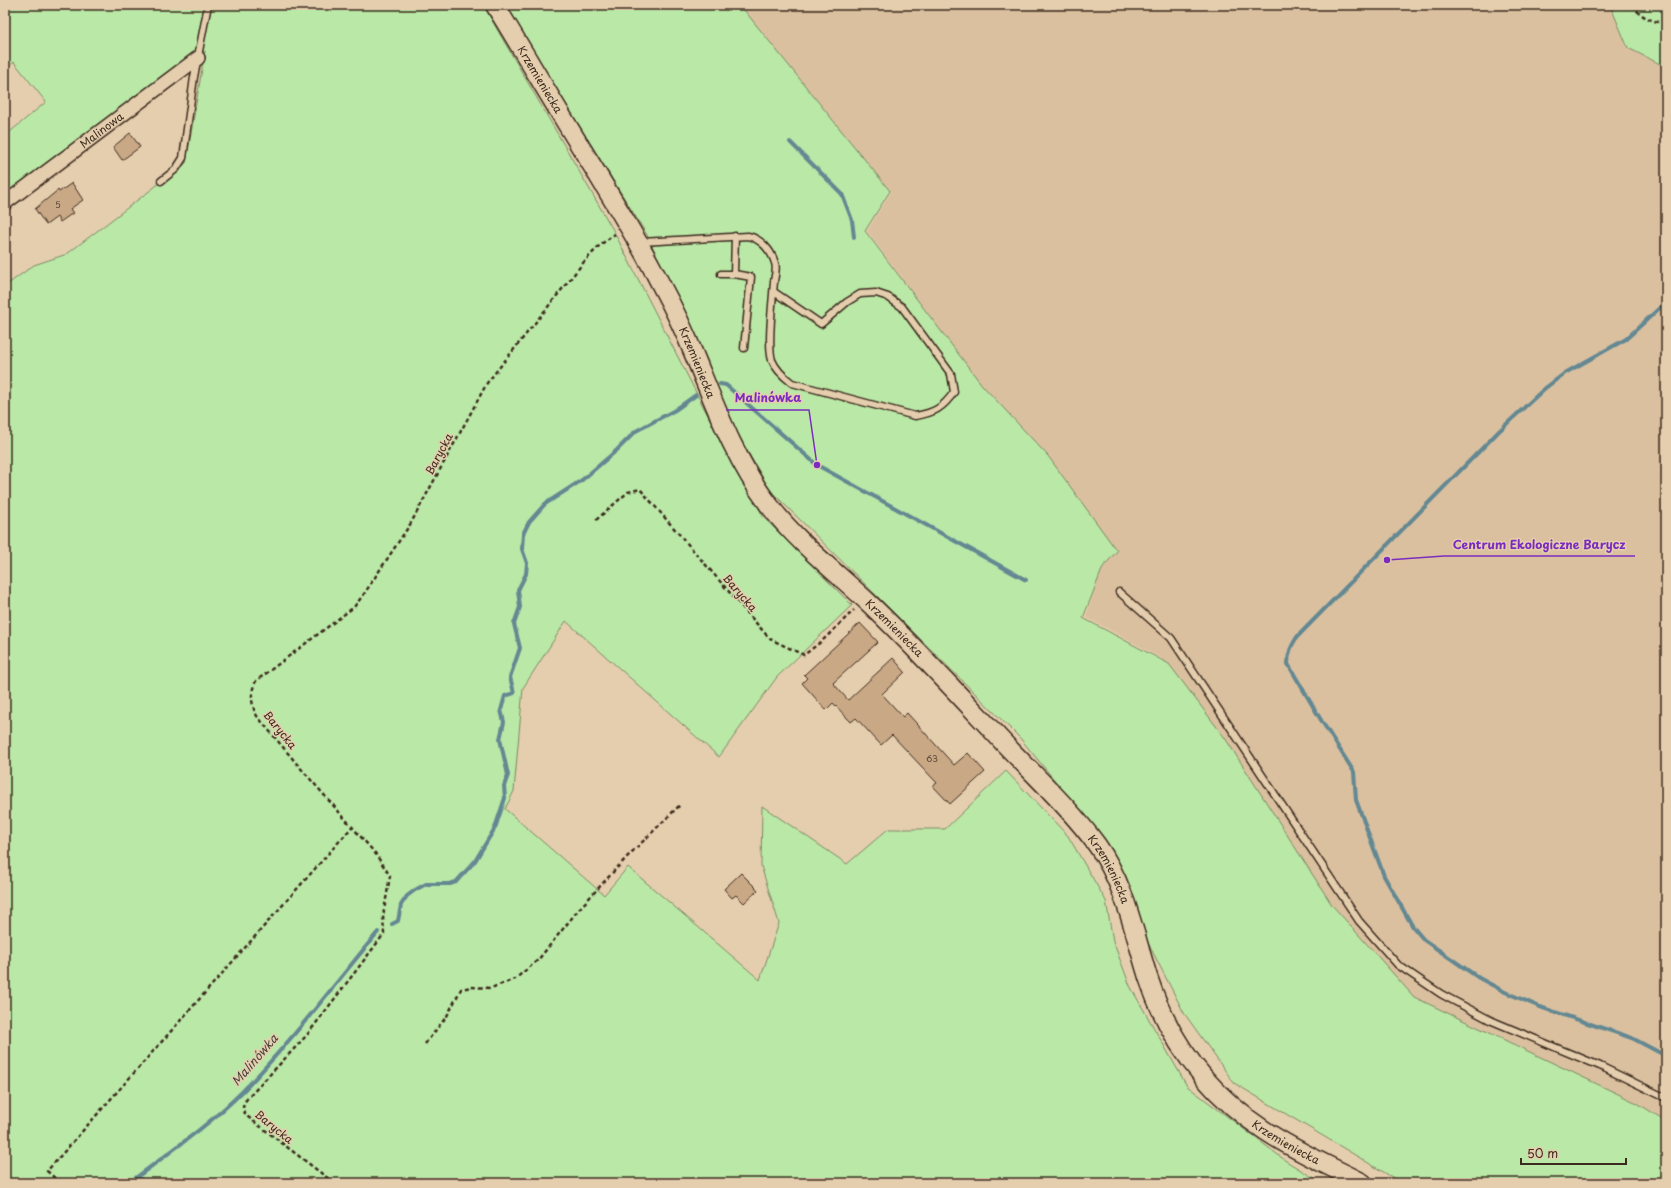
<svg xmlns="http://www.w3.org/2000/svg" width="1671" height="1188" font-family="'Playpen Sans',sans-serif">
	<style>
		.built { fill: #dac09f }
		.green { fill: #bae8a7; stroke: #7a8962 }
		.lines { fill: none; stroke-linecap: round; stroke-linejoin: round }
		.stream { stroke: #648892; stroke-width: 4 }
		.building { fill: #c9a885; stroke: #3b2a1e }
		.lane-casing { stroke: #3b2a1e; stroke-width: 9 }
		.street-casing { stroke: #3b2a1e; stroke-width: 16 }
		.secondary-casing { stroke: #3b2a1e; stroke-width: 21 }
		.path { stroke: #3b2a1e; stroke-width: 2.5; stroke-dasharray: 4 3; stroke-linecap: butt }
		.lane { stroke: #e5ceae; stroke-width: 6 }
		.street { stroke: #e5ceae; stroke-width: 13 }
		.secondary { stroke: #e5ceae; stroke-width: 18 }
		.labels { text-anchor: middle; stroke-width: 3; stroke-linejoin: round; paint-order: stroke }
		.number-label { font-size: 9px; fill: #5e4a38 }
		.street-label { font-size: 11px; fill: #3b2a1e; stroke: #e5ceae }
		.water-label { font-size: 12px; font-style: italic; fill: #45423b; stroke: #e5ceae }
		.leader { fill: none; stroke: #7b2cbf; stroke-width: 1.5 }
		.callout-dot { fill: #7b2cbf; stroke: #e5ceae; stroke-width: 1.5 }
		.callout-label { font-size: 12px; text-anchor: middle; font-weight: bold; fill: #7b2cbf; stroke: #e5ceae; stroke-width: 3; stroke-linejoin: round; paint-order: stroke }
	</style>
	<rect width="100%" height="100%" fill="#e5ceae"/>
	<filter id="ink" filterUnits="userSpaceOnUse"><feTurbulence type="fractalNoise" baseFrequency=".025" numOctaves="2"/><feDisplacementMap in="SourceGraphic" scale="8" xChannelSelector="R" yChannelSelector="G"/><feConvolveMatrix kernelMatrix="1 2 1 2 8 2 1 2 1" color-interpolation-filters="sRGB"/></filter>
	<g filter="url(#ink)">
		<polygon class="built" points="738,5 1610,5 1666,67 1666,1122 1415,999 1331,904 1225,739 1161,658 1086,617 1101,568 981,386 867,231 891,192"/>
		<g class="green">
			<polygon points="5,5 483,5 612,228 704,408 764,518 852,605 777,677 719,757 566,621 523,688 514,791 505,809 604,895 628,867 760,980 779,923 761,866 762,806 847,864 888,829 945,829 1006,771 1068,836 1106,901 1113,941 1130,986 1187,1086 1286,1161 1322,1183 5,1183 5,286 34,265 67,254 186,163 205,51 5,199 5,136 46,102 14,62 5,69"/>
			<polygon points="505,5 740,5 890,191 865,231 982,385 1048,456 1117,551 1103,567 1083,618 1169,664 1225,738 1332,905 1414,997 1637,1103 1666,1121 1666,1183 1402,1183 1234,1083 1184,1013 1146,939 1112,850 1020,738 770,490 721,406 707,360 647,235"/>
			<polygon points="1610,5 1666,5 1666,67 1628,48"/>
		</g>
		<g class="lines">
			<g class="stream">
				<polyline points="790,142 842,194 852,220 854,237"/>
				<path d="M1666,302l-40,37 -61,34 -21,16 -45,42 -202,206c-6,9 -9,16 -9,27l33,56 33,52 2,28 28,76 29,51 11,13 55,38 26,14 35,15 92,31 34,18"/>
				<polyline points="720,384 726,385 817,465 1026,580"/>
				<polyline points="392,924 398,921 401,905 407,896 415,890 426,884 450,884 456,882 475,861 495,828 505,798 504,786 508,775 500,739 504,722 501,710 505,696 514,693 510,677 520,648 514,624 520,607 518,590 526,574 527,563 522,549 523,534 529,522 545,504 582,480 617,450 636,431 675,410 696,395"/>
				<polyline points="137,1177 147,1183"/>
				<path d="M129,1183c38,-29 79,-57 113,-91 49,-50 91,-106 136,-160"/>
			</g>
		</g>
		<g class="building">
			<polygon points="130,133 140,147 122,160 113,147"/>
			<polygon points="72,183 83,200 70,209 73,213 60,222 57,217 46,225 35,209 58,190 59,192"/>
			<polygon points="860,623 878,642 833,683 848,700 893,658 905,672 882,694 903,717 907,713 954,765 968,753 985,772 950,804 933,786 937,783 892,735 881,745 856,718 851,722 833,703 826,710 802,683 807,678 804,675"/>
			<polygon points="741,873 758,890 744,903 736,895 732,898 724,889"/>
		</g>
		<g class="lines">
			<defs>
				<g id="lane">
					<polyline points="161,181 176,169 183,158 194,77 208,5"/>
					<polyline points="735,236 734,274 751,277 744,348"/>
					<path d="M641,242l107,-6c13,3 23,14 27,27 2,5 0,13 -1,18 -1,17 -7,65 -2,79 4,10 12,17 20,23l123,33c19,-3 28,-8 39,-24l-3,-18 -49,-67 -14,-10 -12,-4 -16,1 -13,8 -26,22 -47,-32"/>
					<polyline points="721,274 734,274"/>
					<polyline points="1119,592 1171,638 1359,921 1398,965 1441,994 1490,1020 1600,1066 1666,1098"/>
				</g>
				<g id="street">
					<path id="s1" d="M5,203l193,-145"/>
				</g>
				<g id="secondary">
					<path id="s2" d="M495,5c34,56 67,112 101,167 22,37 45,73 64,111 13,24 25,49 35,74 21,51 40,103 74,148 29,38 67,67 102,100 45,43 87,89 130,135 32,34 68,67 96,105 28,39 37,88 51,132 21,64 60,116 116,153 31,21 66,36 99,53"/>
				</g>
			</defs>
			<use href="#lane" class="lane-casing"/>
			<use href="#street" class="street-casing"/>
			<use href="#secondary" class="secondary-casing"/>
			<g class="path">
				<path d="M1632,5c9,12 20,17 34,18"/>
				<polyline points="596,520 628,492 640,489 770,639 804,655 822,641 854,610"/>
				<polyline points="425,1044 447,1016 461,989 471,987 491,988 515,979 538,960 579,909 628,856 681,804"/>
				<polyline points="60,1183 47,1171 352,827"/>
				<path d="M334,1183l-86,-66c-5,-6 -7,-9 -2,-17l61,-65 77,-101 -1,-18 7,-40 -15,-23 -78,-89 -40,-48c-6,-11 -7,-24 -1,-35l98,-74 10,-13 47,-71 76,-140 96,-120 17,-18 15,-11"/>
			</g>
			<use href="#lane" class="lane"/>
			<use href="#street" class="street"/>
			<use href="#secondary" class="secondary"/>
		</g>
	</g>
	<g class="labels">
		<g class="number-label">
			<text x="58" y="208">5</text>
			<text x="932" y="762">63</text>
		</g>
		<g class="street-label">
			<text dy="4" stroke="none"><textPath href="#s2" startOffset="87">Krzemieniecka</textPath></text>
			<text dy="4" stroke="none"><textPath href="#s1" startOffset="121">Malinowa</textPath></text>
			<text dy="4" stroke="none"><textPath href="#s2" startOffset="411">Krzemieniecka</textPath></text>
			<text transform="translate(439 454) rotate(-62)" y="4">Barycka</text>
			<text transform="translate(740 593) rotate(49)" y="4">Barycka</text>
			<text dy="4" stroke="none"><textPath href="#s2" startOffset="747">Krzemieniecka</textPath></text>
			<text transform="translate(280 730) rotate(51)" y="4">Barycka</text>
			<text dy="4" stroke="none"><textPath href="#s2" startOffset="1071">Krzemieniecka</textPath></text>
			<text transform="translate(274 1127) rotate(39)" y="4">Barycka</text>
			<text dy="4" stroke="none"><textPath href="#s2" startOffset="1407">Krzemieniecka</textPath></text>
		</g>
		<g class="water-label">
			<text transform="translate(255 1060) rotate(-49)" y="4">Malinówka</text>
		</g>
	</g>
	<path class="leader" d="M817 465L809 410H726M1387 560L1444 556H1635"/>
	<g class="callout-dot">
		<circle cx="817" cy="465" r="4"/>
		<circle cx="1387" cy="560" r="4"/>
	</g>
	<g class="callout-label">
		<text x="768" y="402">Malinówka</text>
		<text x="1539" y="549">Centrum Ekologiczne Barycz</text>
	</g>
	<rect width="1671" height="1188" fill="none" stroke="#e5ceae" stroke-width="20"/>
	<rect x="10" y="10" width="1651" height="1168" fill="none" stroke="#3b2a1e" stroke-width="1.5" filter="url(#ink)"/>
	<path d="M1521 1158v6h105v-6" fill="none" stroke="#3b2a1e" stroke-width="2"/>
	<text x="1527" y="1158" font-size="12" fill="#3b2a1e" stroke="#e5ceae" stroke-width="3" paint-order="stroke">50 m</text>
</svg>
